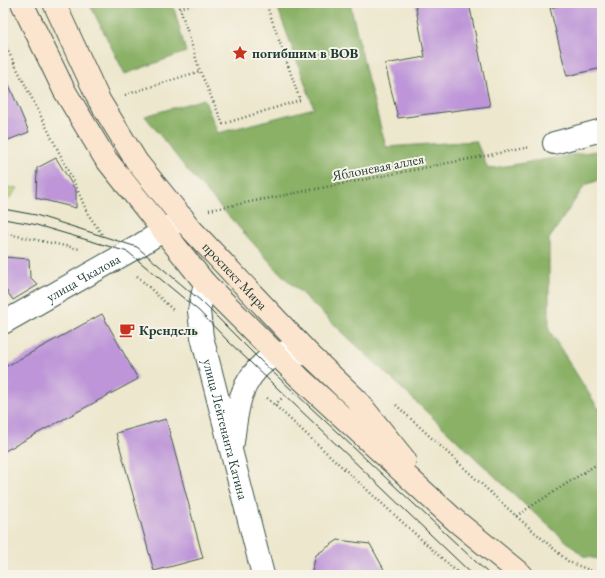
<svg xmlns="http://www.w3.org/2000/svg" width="605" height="578" font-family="'EB Garamond',serif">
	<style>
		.green { fill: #aece75; stroke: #668654 }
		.forest { fill: #8ab166; stroke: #54774d }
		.building { fill: #bd95d8 }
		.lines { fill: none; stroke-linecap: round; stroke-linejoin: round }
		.minor-casing { stroke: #3e564b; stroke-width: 24 }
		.tertiary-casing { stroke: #3e564b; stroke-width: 24 }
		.secondary-casing { stroke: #3e564b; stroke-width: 24 }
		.path { stroke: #3e564b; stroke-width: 2.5; stroke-dasharray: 1 3; stroke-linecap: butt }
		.minor { stroke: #fff; stroke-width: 22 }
		.tertiary { stroke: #fff; stroke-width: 22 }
		.secondary { stroke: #fbe5cf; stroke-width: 22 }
		.tram { stroke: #1f3d34; stroke-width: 1 }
		.labels { text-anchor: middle; stroke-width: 4; stroke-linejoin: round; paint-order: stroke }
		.poi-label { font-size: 14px; font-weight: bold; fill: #1f3d34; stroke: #f7f3e8; text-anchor: start }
		.street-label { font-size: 14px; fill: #1f3d34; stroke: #f7f3e8 }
	</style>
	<rect width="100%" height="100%" fill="#f7f3e8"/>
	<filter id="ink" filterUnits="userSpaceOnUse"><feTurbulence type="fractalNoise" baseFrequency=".025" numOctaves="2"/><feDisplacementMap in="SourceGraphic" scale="8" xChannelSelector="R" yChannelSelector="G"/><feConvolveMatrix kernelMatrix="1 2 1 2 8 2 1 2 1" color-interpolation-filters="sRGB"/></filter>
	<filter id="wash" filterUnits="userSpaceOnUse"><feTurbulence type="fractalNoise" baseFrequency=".012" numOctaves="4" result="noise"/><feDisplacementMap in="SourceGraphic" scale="16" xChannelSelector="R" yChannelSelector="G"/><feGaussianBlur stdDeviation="0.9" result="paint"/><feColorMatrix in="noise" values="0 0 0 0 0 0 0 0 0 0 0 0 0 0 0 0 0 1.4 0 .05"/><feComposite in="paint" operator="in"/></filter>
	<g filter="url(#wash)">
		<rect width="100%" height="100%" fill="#ede7cd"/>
		<polygon class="green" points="3,187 18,188 3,206"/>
		<g class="forest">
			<polygon points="89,3 179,3 173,5 186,52 125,74"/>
			<polygon points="276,3 350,3 368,80 386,147 476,141 488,169 602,150 602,179 585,185 549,239 549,330 598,408 602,409 602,560 583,556 524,504 281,274 188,171 145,116 204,99 218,133 314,108"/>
		</g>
		<g id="blocks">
			<g class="building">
				<polygon points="415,3 469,3 490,106 398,118 385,64 425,57"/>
				<polygon points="569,3 602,3 602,68 567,76 550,8"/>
				<polygon points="3,71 29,132 3,142"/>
				<polygon points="56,158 76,191 76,208 36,198 37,168"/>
				<polygon points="3,257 29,259 30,277 38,285 13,300 3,286"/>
				<polygon points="102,314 138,379 3,452 3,368"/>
				<polygon points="166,419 203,558 154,571 116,433"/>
				<polygon points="338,540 370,544 387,575 311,575 316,555"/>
			</g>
		</g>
	</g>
	<g filter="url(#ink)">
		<use href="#blocks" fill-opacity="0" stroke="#3e564b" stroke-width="1"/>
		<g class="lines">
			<defs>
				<polyline id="minor" points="554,143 602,130"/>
				<g id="tertiary">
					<path id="s1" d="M205,283l-6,28 3,26 61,238"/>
					<path id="s2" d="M3,323l134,-76 46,-29"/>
					<path d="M233,442c4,-32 6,-60 33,-81 3,-2 6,-6 10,-7 10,-4 23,-1 34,1"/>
				</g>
				<g id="secondary">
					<polyline points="22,3 64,90 105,158 205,283 300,378 456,521 522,575"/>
					<path id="s3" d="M54,3l45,97 38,62 54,67 119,126 46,44 49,61"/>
				</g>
			</defs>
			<use href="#minor" class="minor-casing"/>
			<use href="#tertiary" class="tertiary-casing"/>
			<use href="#secondary" class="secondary-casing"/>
			<g class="path">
				<polyline points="196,3 180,8 200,71"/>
				<polyline points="3,41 74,182 88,214 103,236"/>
				<polyline points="125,95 200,71 223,124 300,100 266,3"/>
				<polyline points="209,210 530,147"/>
				<polyline points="3,233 80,249"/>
				<polyline points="137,276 173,310"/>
				<polyline points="267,398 460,575"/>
				<polyline points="275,405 283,397"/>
				<polyline points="396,405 516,516 569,562 602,575"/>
				<polyline points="516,516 602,461"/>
			</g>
			<use href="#minor" class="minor"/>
			<use href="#tertiary" class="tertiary"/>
			<use href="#secondary" class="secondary"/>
			<g class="tram">
				<polyline points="3,209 36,215 137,247 201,301 263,363 490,575"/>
				<polyline points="3,219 33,224 128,252 199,311 228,341 473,575"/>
			</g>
		</g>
	</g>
	<defs>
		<symbol id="sight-bare" viewBox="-9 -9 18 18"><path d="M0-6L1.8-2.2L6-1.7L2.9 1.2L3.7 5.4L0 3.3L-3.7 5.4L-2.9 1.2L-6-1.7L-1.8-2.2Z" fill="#c8321e" stroke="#f7f3e8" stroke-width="2.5" paint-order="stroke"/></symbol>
		<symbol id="cafe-bare" viewBox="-9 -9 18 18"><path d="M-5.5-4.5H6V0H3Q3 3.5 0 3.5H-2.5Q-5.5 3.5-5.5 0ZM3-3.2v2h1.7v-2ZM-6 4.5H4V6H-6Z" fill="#c8321e" stroke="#f7f3e8" stroke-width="2.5" paint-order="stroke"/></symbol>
	</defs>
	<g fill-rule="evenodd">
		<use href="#sight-bare" x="229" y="42" width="22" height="22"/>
		<use href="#cafe-bare" x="116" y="319" width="22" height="22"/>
	</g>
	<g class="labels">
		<g class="poi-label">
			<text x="252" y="58">погибшим в ВОВ</text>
			<text x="139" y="335">Крендель</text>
		</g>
		<g class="street-label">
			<text transform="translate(378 167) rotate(-11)" y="5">Яблоневая аллея</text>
			<text dy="5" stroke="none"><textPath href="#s3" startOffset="330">проспект Мира</textPath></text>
			<text dy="5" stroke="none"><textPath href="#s2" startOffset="92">улица Чкалова</textPath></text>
			<text dy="5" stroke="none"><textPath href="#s1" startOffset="150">улица Лейтенанта Катина</textPath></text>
		</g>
	</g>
	<rect width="605" height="578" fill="none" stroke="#f7f3e8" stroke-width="16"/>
</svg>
